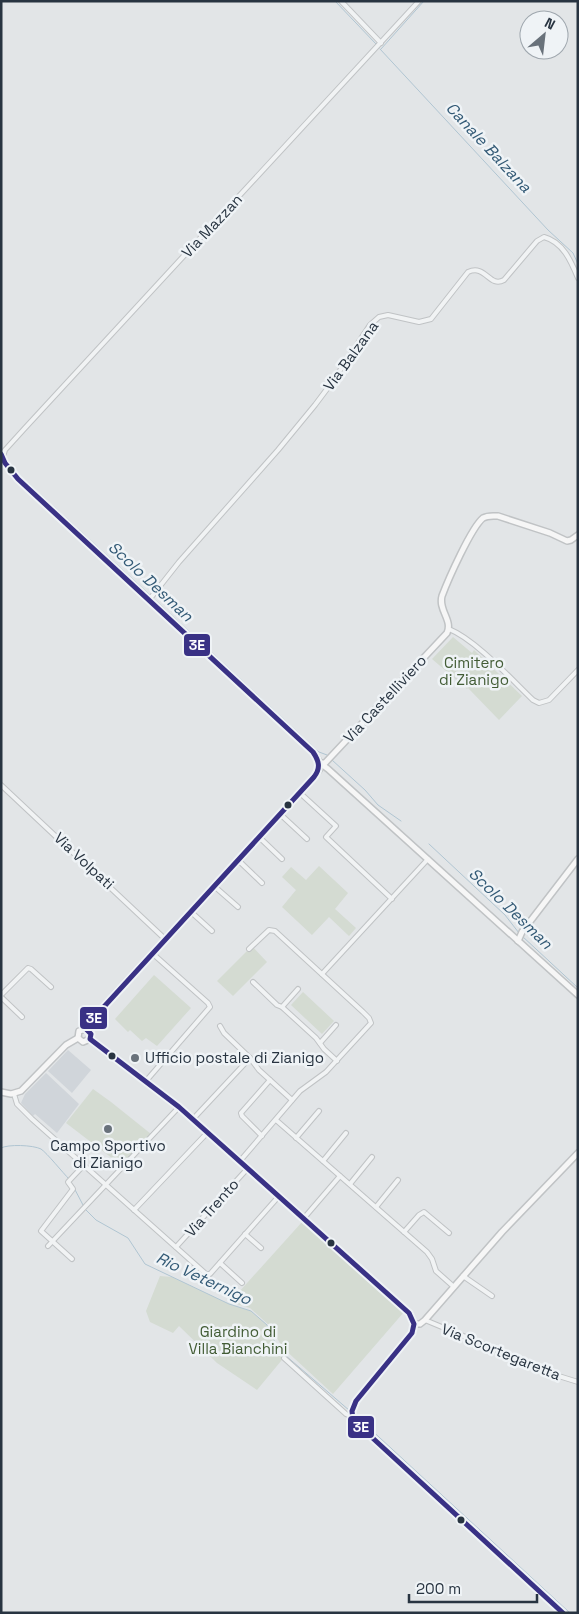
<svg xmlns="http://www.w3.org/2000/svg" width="579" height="1614" font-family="'Space Grotesk',sans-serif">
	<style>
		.built { fill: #d0d5da }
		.green { fill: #d4dbd2 }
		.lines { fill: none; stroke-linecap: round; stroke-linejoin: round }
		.stream { stroke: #b0c5d2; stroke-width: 1 }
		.street-casing { stroke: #c0c3c5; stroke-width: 6 }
		.secondary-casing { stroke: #c0c3c5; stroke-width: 8 }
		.street { stroke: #f1f3f4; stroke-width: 4 }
		.secondary { stroke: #f6f6f6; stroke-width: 5 }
		.bus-1-casing { stroke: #eff3f6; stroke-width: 9 }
		.bus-1 { stroke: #393185; stroke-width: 5 }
		.bus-dot { fill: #283441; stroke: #eff3f6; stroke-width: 2 }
		.poi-dot { fill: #69727b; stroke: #eff3f6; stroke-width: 2 }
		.labels { text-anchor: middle; stroke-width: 5; stroke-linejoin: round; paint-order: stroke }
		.street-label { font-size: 15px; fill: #283441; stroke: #eff3f6 }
		.park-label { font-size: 15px; fill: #425c35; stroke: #eff3f6 }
		.poi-label { font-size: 15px; fill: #283441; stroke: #eff3f6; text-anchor: start }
		.water-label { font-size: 16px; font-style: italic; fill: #325975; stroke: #eff3f6 }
		.line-badge { stroke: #eff3f6; stroke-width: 2 }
		.badge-label { font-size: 14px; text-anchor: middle; font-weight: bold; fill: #fff }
	</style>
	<rect width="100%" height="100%" fill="#e2e5e7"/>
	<g class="built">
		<polygon points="68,1050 91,1070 72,1093 48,1071"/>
		<polygon points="46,1073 79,1104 57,1133 35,1114 33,1116 21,1103 25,1094"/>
	</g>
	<g class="green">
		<polygon points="453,637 472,653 474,650 522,696 499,720 468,688 467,689 432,659"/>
		<polygon points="319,866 348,893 335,909 356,928 349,936 329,917 312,935 282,907 296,890 282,877 291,867 306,880"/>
		<polygon points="252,946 267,962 233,996 217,981"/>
		<polygon points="154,975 191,1008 157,1046 146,1038 142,1041 130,1030 128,1032 115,1019"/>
		<polygon points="303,992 334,1021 322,1034 291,1005"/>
		<polygon points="93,1089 111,1102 151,1134 121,1165 66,1123"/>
		<polygon points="302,1222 404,1312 333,1394 282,1347 271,1327 250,1308 230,1302"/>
		<polygon points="160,1276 172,1277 229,1304 251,1311 267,1325 278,1349 286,1355 257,1390 217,1363 179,1326 173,1333 150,1322 146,1311"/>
	</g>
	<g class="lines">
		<g class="stream">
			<polyline points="335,1 376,44"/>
			<polyline points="380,49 548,230 573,253 578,264"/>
			<polyline points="381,49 424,1"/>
			<polyline points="27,482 150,595"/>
			<polyline points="153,598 319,752 327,755"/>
			<polyline points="332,760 365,790 378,805 401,821"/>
			<polyline points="429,844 505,915 519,933"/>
			<polyline points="522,936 578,988"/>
			<path d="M1,1148c7,-4 32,-3 40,1 6,4 22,24 28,30"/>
			<polyline points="71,1182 83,1205"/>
			<polyline points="85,1209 96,1220 128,1238 145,1264 229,1304 251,1311 267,1325 278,1349 350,1411"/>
			<polyline points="355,1415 570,1613"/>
		</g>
		<defs>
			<g id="street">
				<polyline points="341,1 381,43"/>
				<polyline points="3,457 5,450 25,428 419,1"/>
				<path d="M149,600l30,-38 99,-112 37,-45 18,-24 37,-56 9,-8 9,-2 31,7 12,-3 37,-47c18,-8 21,16 36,8l33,-39 7,-4c19,5 27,24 34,41"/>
				<path d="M449,629c27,11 62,50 84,71l6,3 10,-3 29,-30"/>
				<polyline points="1,785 165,939"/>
				<polyline points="300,793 336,826 326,837 392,899"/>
				<polyline points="280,814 307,839"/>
				<polyline points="259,837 282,859"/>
				<polyline points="238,860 262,883"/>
				<polyline points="214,886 238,907"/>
				<polyline points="190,911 212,931"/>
				<polyline points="322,974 428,859"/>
				<polyline points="253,982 277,1005 282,1007 316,1038 324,1049 337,1061"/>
				<polyline points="1,995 28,968 31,969 51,987"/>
				<polyline points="1,997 22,1017"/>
				<polyline points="282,1007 298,989"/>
				<polyline points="220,1026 224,1033 250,1058 259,1070 292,1100"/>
				<polyline points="320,1043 336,1025"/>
				<polyline points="146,1081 210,1007 208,1003 152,953"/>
				<polyline points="14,1094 17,1104 32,1119 206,1274 210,1274 279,1196"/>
				<polyline points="193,1119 250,1058"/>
				<polyline points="276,1120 427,1252 432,1259 436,1271 454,1287"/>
				<polyline points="262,1136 242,1116 241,1113 270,1080"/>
				<polyline points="296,1138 319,1111"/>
				<polyline points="240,1161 300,1091 326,1072 371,1023 369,1018 363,1012 275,931 269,930 249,949"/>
				<polyline points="323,1161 346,1133"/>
				<polyline points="350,1184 372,1157"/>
				<polyline points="376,1207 398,1180"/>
				<polyline points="134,1210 208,1132"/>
				<polyline points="304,1218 340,1176"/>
				<polyline points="404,1232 419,1215 424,1212 449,1233"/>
				<polyline points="245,1234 261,1248"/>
				<polyline points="48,1246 179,1107"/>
				<polyline points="176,1247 248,1168"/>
				<polyline points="72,1259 41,1231 73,1189 68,1182 84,1165"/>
				<polyline points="220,1263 242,1283"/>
				<polyline points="463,1276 492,1296"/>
				<polyline points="425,1320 502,1352 549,1373 578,1382"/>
				<polyline points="284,1358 346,1414 352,1417"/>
			</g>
			<g id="secondary">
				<polyline points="1,453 5,463 18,479 313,752 320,763"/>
				<path d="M320,763h5l122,-130c6,-13 -9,-23 -5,-37 6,-16 29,-68 41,-78 5,-3 10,-2 15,-2l52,17 17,8 4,-1 7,-5"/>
				<polyline points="320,763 328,769 578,995"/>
				<polyline points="518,941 522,932 578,859"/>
				<polyline points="86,1029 90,1022 116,993 314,777 319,770 320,763"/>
				<polyline points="86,1029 79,1031 78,1038 83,1042 90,1039"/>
				<polyline points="90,1039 179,1107 409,1313 414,1324 412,1333 356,1401 352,1411 353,1420 563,1613"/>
				<polyline points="1,1092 11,1094 21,1091 66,1045 78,1038"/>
				<polyline points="414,1324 420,1324 425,1320 502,1232 578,1153"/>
			</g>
		</defs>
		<use href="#street" class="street-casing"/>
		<use href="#secondary" class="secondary-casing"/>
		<use href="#street" class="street"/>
		<use href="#secondary" class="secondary"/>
		<defs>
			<path id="bus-1" d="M1,454l4,9 13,16 295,273c6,9 8,16 1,25l-224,245 -4,7 5,5 -1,5 89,68 230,206 5,11 -2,9 -56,68 -4,10 1,9 210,193"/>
		</defs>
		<use href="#bus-1" class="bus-1-casing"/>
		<use href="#bus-1" class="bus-1"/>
	</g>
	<g class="bus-dot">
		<circle cx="11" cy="470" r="4.5"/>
		<circle cx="288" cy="805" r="4.5"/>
		<circle cx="112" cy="1056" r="4.5"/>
		<circle cx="331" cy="1243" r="4.5"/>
		<circle cx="461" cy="1520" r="4.5"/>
	</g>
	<g class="poi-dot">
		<circle cx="135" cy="1058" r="5"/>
		<circle cx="108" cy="1129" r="5"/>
	</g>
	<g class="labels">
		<g class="street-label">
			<text transform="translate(212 226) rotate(-47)" y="5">Via Mazzan</text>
			<text transform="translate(351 356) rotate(-54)" y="5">Via Balzana</text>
			<text transform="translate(385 699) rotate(-47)" y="5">Via Castelliviero</text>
			<text transform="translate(84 861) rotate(43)" y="5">Via Volpati</text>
			<text transform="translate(212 1208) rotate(-48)" y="5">Via Trento</text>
			<text transform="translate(501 1352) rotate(22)" y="5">Via Scortegaretta</text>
		</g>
		<g class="park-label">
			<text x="474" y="668">Cimitero<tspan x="474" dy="17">di Zianigo</tspan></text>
			<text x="238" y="1337">Giardino di<tspan x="238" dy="17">Villa Bianchini</tspan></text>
		</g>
		<g class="poi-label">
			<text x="145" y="1063">Ufficio postale di Zianigo</text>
			<text x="108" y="1151" text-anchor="middle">Campo Sportivo<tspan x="108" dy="17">di Zianigo</tspan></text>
		</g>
		<g class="water-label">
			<text transform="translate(489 147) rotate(47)" y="6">Canale Balzana</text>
			<text transform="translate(151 581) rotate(43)" y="6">Scolo Desman</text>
			<text transform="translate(511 908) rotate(44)" y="6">Scolo Desman</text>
			<text transform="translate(204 1278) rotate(25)" y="6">Rio Veternigo</text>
		</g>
	</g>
	<g class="line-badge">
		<rect x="183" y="633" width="28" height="24" rx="5" fill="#393185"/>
		<rect x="79" y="1006" width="29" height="24" rx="5" fill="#393185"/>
		<rect x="347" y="1415" width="28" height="24" rx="5" fill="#393185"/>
	</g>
	<g class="badge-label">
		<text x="197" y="650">3E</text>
		<text x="94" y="1023">3E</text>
		<text x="361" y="1432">3E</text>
	</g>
	<rect width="579" height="1614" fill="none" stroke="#283441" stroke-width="5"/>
	<g transform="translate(544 35) rotate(28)"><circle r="24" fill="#eff3f6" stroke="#9fa7ae"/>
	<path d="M0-4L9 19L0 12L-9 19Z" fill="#69727b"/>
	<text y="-8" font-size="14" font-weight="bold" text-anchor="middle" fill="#283441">N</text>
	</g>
	<path d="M409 1594v8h128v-8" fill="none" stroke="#283441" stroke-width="2.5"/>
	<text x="416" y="1594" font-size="15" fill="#283441" stroke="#eff3f6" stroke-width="4" paint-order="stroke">200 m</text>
</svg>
